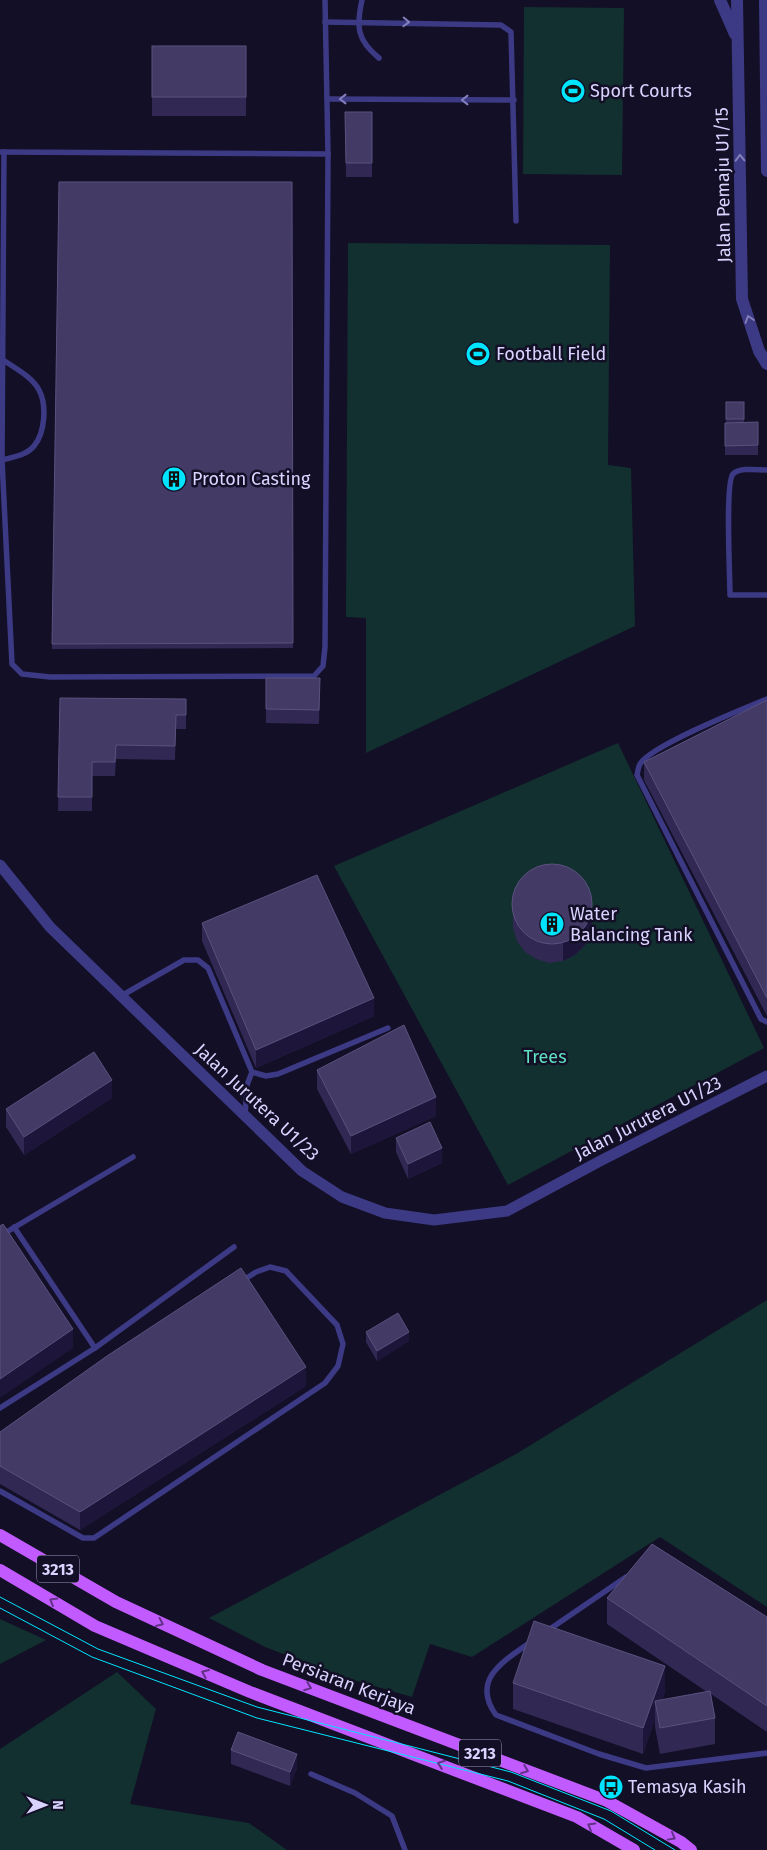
<svg xmlns="http://www.w3.org/2000/svg" width="767" height="1850" font-family="'Fira Sans',sans-serif">
	<style>
		.green { fill: #12302f; fill-rule: evenodd }
		.lines { fill: none; stroke-linecap: round; stroke-linejoin: round }
		.service { stroke: #3d3a85; stroke-width: 5.5 }
		.minor { stroke: #3d3a85; stroke-width: 11 }
		.tertiary { stroke: #3d3a85; stroke-width: 12 }
		.primary { stroke: #c25bff; stroke-width: 12 }
		.tram { stroke: #00e5ff; stroke-width: 1 }
		.wall { fill: #312854 }
		.shaded-wall { fill: #1d163a }
		.building { fill: #433a66; stroke: #5a527e }
		.oneway { stroke: #837fbc }
		.oneway2 { stroke: #623188 }
		.labels { text-anchor: middle; stroke-width: 5; stroke-linejoin: round; paint-order: stroke }
		.shield { fill: #130f26; stroke: #9e99be; stroke-width: 1 }
		.shield-label { font-size: 16px; font-weight: bold; fill: #d9d4ff }
		.poi-label { font-size: 18px; fill: #d9d4ff; stroke: #130f26; text-anchor: start }
		.street-label { font-size: 18px; fill: #d9d4ff; stroke: #130f26 }
		.park-label { font-size: 18px; fill: #5fe0c0; stroke: #130f26 }
	</style>
	<rect width="100%" height="100%" fill="#130f26"/>
	<g class="green">
		<polygon points="524,7 624,8 622,175 523,174"/>
		<polygon points="348,243 610,245 608,465 631,468 635,626 366,753 366,618 346,617"/>
		<path d="M618,743l146,305 -256,137 -174,-319zM585,945c-15,15 -28,19 -49,14z"/>
		<polygon points="767,1300 767,1607 660,1537 472,1657 430,1644 412,1697 343,1677 265,1647 209,1618 516,1454"/>
		<polygon points="0,1619 46,1640 0,1664"/>
		<polygon points="117,1672 156,1709 130,1804 249,1823 287,1850 0,1850 0,1749"/>
	</g>
	<g class="lines">
		<g class="service">
			<path d="M362,0c-6,27 -5,40 17,58"/>
			<polyline points="325,22 501,25 511,32 516,221"/>
			<polyline points="327,99 514,100"/>
			<polyline points="0,152 328,154"/>
			<polyline points="4,152 2,460 12,664 22,674 50,677 314,676 323,666 325,647 328,154 325,0"/>
			<path d="M2,460c11,-3 25,-5 32,-14 11,-13 13,-41 5,-56 -7,-13 -24,-22 -36,-30"/>
			<path d="M767,470c-10,0 -27,-3 -34,4 -8,8 -3,104 -3,121h37"/>
			<path d="M767,699c-24,10 -115,46 -127,65 -2,3 -2,8 -3,11l124,244 6,3"/>
			<polyline points="121,996 184,960 198,960 208,968 252,1072 266,1076 278,1074 388,1028"/>
			<polyline points="245,1116 247,1085 252,1072"/>
			<polyline points="14,1227 95,1348"/>
			<polyline points="0,1236 133,1157"/>
			<polyline points="0,1408 95,1348 234,1247"/>
			<polyline points="0,1491 83,1538 94,1538 325,1383 338,1366 343,1344 337,1325 286,1271 270,1267 256,1272 242,1281"/>
			<polyline points="547,1631 626,1577"/>
			<path d="M531,1642c-26,18 -61,37 -35,73l103,39 47,14 121,-15"/>
			<polyline points="311,1774 355,1793 392,1816 405,1850"/>
		</g>
		<polyline class="minor" points="0,865 50,927 302,1171 342,1197 385,1213 434,1220 507,1211 602,1160 767,1076"/>
		<g class="tertiary">
			<polyline points="720,0 735,34"/>
			<polyline points="737,0 742,299 759,351 767,364"/>
			<polyline points="765,0 767,171"/>
		</g>
		<g class="primary">
			<polyline points="0,1535 116,1602 262,1670 607,1801 681,1842 691,1850"/>
			<polyline points="0,1570 95,1626 250,1692 577,1817 634,1850"/>
		</g>
		<g class="tram">
			<polyline points="0,1597 98,1649 257,1707 511,1772 611,1811 675,1850"/>
			<polyline points="0,1608 92,1657 257,1718 508,1781 604,1819 655,1850"/>
		</g>
	</g>
	<g class="wall">
		<rect x="152" y="46" width="94" height="70"/>
		<polygon points="345,112 372,112 372,177 346,177"/>
		<polygon points="59,182 292,182 293,648 52,649"/>
		<polygon points="726,402 744,402 744,423 758,422 758,455 725,455 725,423 726,423"/>
		<polygon points="266,678 320,678 319,724 266,723"/>
		<polygon points="60,698 186,699 186,729 176,729 175,760 116,759 115,776 92,776 92,811 58,811"/>
		<polygon points="767,700 767,1016 644,780 644,762"/>
		<polygon points="513,897 592,919 591,933 585,945 575,955 563,961 549,963 536,959 525,952 517,941 513,928"/>
		<polygon points="202,923 374,1016 256,1068 202,941"/>
		<polygon points="317,1070 436,1116 351,1154 317,1089"/>
		<polygon points="112,1098 24,1155 6,1127 6,1109"/>
		<polygon points="396,1138 442,1163 408,1179 396,1152"/>
		<polygon points="366,1332 409,1341 377,1361 366,1342"/>
		<polygon points="306,1386 80,1530 0,1484 0,1432"/>
		<polygon points="607,1598 767,1617 767,1732 711,1694 715,1718 715,1744 660,1754 655,1727 655,1719 643,1754 513,1709 513,1683 665,1692 662,1700 707,1692 607,1624"/>
		<polygon points="231,1750 297,1768 290,1786 231,1764"/>
	</g>
	<g class="shaded-wall">
		<polygon points="592,901 592,919 591,933 585,945 575,955 563,961 563,943"/>
		<polygon points="374,998 374,1016 256,1068 256,1050"/>
		<polygon points="112,1080 112,1098 24,1155 24,1137"/>
		<polygon points="436,1097 436,1116 351,1154 351,1136"/>
		<polygon points="442,1148 442,1163 408,1179 408,1164"/>
		<polygon points="73,1329 73,1348 0,1398 0,1379"/>
		<polygon points="409,1332 409,1341 377,1361 377,1351"/>
		<polygon points="306,1367 306,1386 80,1530 80,1512"/>
		<polygon points="665,1666 665,1692 657,1713 655,1701 655,1719 643,1754 643,1728"/>
		<polygon points="297,1754 297,1768 290,1786 290,1772"/>
	</g>
	<g class="building">
		<rect x="152" y="46" width="94" height="51"/>
		<polygon points="345,112 372,112 372,163 346,163"/>
		<polygon points="59,182 292,182 293,643 52,644"/>
		<rect x="726" y="402" width="18" height="17"/>
		<polygon points="758,422 758,445 725,446 725,423"/>
		<polygon points="266,678 320,678 319,710 266,709"/>
		<polygon points="60,698 186,699 186,715 176,715 175,746 116,745 115,762 92,762 92,797 58,797"/>
		<polygon points="767,700 767,998 644,762"/>
		<circle cx="552" cy="904" r="40"/>
		<polygon points="317,875 374,998 256,1050 202,923"/>
		<polygon points="404,1025 436,1097 351,1136 317,1070"/>
		<polygon points="94,1052 112,1080 24,1137 6,1109"/>
		<polygon points="430,1122 442,1148 408,1164 396,1138"/>
		<polygon points="3,1224 73,1329 0,1379 0,1226"/>
		<polygon points="241,1268 306,1367 80,1512 0,1466 0,1432 107,1356"/>
		<polygon points="398,1313 409,1332 377,1351 366,1332"/>
		<polygon points="652,1544 767,1617 767,1706 607,1598"/>
		<polygon points="534,1621 665,1666 643,1728 513,1683"/>
		<polygon points="710,1691 715,1718 660,1728 655,1701"/>
		<polygon points="238,1732 297,1754 290,1772 231,1750"/>
	</g>
	<defs><path id="oneway-chevron" d="M-2-3.5L2.5 0L-2 3.5" fill="none" stroke-width="1.6" stroke-linecap="round" stroke-linejoin="round" transform="scale(1.25)"/></defs>
	<g class="oneway">
		<use href="#oneway-chevron" transform="translate(406 22) rotate(2)"/>
		<use href="#oneway-chevron" transform="translate(343 99) rotate(180)"/>
		<use href="#oneway-chevron" transform="translate(465 100) rotate(-180)"/>
		<use href="#oneway-chevron" transform="translate(740 158) rotate(-91)"/>
		<use href="#oneway-chevron" transform="translate(749 319) rotate(-108)"/>
	</g>
	<g class="oneway2">
		<use href="#oneway-chevron" transform="translate(53 1601) rotate(-149)"/>
		<use href="#oneway-chevron" transform="translate(160 1623) rotate(25)"/>
		<use href="#oneway-chevron" transform="translate(205 1673) rotate(-157)"/>
		<use href="#oneway-chevron" transform="translate(308 1687) rotate(21)"/>
		<use href="#oneway-chevron" transform="translate(441 1764) rotate(-159)"/>
		<use href="#oneway-chevron" transform="translate(525 1770) rotate(21)"/>
		<use href="#oneway-chevron" transform="translate(591 1826) rotate(-150)"/>
		<use href="#oneway-chevron" transform="translate(672 1837) rotate(29)"/>
	</g>
	<defs>
		<symbol id="stadium-disc" viewBox="-11 -11 22 22"><circle r="9.5" fill="#00e5ff" stroke="#130f26"/><path d="M0-5a6.5 5 0 1 0 0 10a6.5 5 0 1 0 0-10ZM-3.5-1.8h7v3.6h-7Z" fill="#111"/></symbol>
		<symbol id="building-disc" viewBox="-11 -11 22 22"><circle r="9.5" fill="#00e5ff" stroke="#130f26"/><path d="M-4-6H4V6H1V3H-1V6H-4ZM-2.5-4.3h1.7v1.8h-1.7ZM.8-4.3h1.7v1.8H.8ZM-2.5-1h1.7V.8h-1.7ZM.8-1h1.7V.8H.8Z" fill="#111"/></symbol>
		<symbol id="bus-disc" viewBox="-11 -11 22 22"><circle r="9.5" fill="#00e5ff" stroke="#130f26"/><path d="M-5-6H5V4H4V6H2V4H-2V6H-4V4H-5ZM-3.5-4V0h7V-4ZM-3.5 1.2v1.5H-2V1.2ZM2 1.2v1.5H3.5V1.2Z" fill="#111"/></symbol>
	</defs>
	<g fill-rule="evenodd">
		<use href="#stadium-disc" x="559" y="77" width="28" height="28"/>
		<use href="#stadium-disc" x="464" y="340" width="28" height="28"/>
		<use href="#building-disc" x="160" y="465" width="28" height="28"/>
		<use href="#building-disc" x="538" y="910" width="28" height="28"/>
		<use href="#bus-disc" x="597" y="1773" width="28" height="28"/>
	</g>
	<g class="labels">
		<g class="shield">
			<rect x="37" y="1555.5" width="42" height="27" rx="4"/>
			<rect x="459" y="1739.5" width="42" height="27" rx="4"/>
		</g>
		<g class="shield-label">
			<text x="58" y="1575">3213</text>
			<text x="480" y="1759">3213</text>
		</g>
		<g class="poi-label">
			<text x="590" y="97">Sport Courts</text>
			<text x="496" y="360">Football Field</text>
			<text x="192" y="485">Proton Casting</text>
			<text x="570" y="920">Water<tspan x="570" dy="21">Balancing Tank</tspan></text>
			<text x="628" y="1793">Temasya Kasih</text>
		</g>
		<g class="street-label">
			<text transform="translate(723 185) rotate(-91)" y="6">Jalan Pemaju U1/15</text>
			<text transform="translate(257 1102) rotate(43)" y="6">Jalan Jurutera U1/23</text>
			<text transform="translate(648 1118) rotate(-27)" y="6">Jalan Jurutera U1/23</text>
			<text transform="translate(349 1684) rotate(21)" y="6">Persiaran Kerjaya</text>
		</g>
		<g class="park-label">
			<text x="545" y="1063">Trees</text>
		</g>
	</g>
	<g transform="translate(45 1805) rotate(90)" stroke="#130f26" stroke-width="4" paint-order="stroke">
	<path d="M0-4L9 19L0 12L-9 19Z" fill="#d9d4ff"/>
	<text y="-8" font-size="14" font-weight="bold" text-anchor="middle" fill="#d9d4ff">N</text>
	</g>
</svg>
